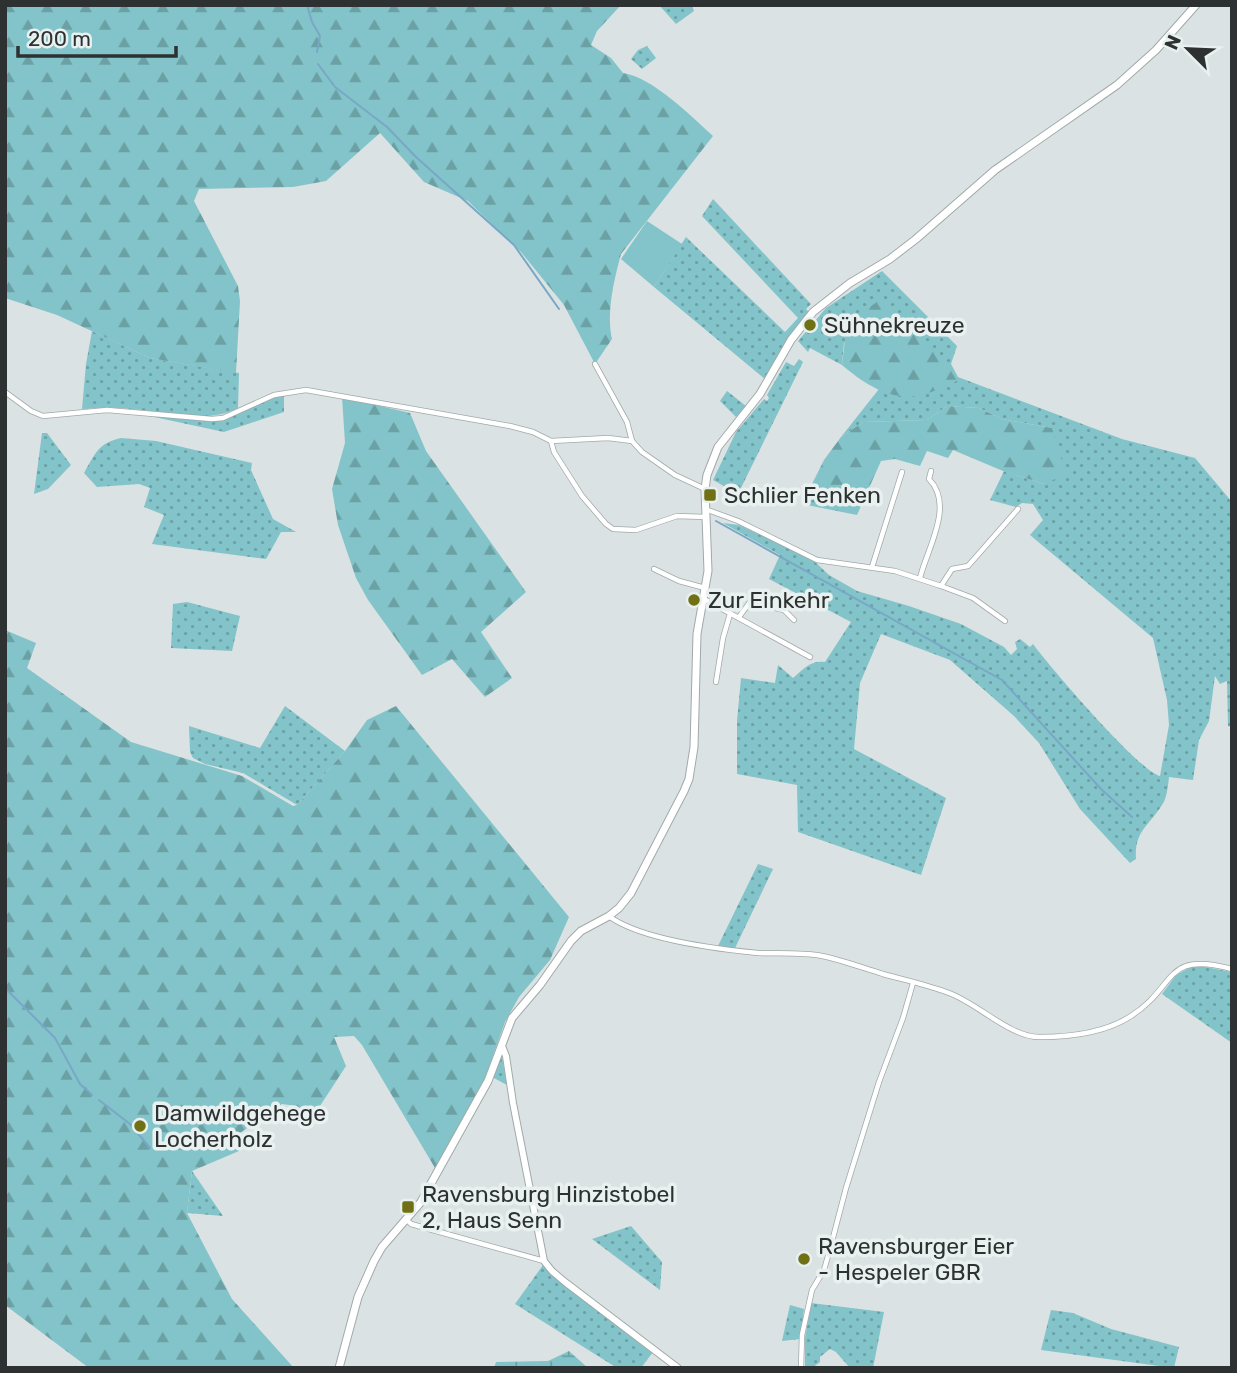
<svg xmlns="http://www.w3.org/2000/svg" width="1237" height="1373" font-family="Rubik,sans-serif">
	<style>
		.grass { fill: url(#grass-dots) }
		.forest { fill: url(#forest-firs) }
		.wetland { fill: url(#wetland-marsh) }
		.garden { fill: #82c4c9 }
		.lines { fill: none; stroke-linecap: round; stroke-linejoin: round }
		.stream { stroke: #78a7c7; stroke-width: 2 }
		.minor-casing { stroke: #a1a9a9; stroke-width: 6 }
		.tertiary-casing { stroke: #a1a9a9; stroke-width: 8 }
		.secondary-casing { stroke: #a1a9a9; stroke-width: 9 }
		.minor { stroke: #fff; stroke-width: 4.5 }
		.tertiary { stroke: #fff; stroke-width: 6 }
		.secondary { stroke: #fff; stroke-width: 7 }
		.poi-dot { fill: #707014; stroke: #e8f0f0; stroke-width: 2.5 }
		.labels { text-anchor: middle; stroke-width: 7; stroke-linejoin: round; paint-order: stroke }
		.poi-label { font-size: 23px; fill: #2e3131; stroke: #e8f0f0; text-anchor: start }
	</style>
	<defs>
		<pattern id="grass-dots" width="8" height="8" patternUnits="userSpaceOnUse" patternTransform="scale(1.75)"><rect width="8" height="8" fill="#82c4c9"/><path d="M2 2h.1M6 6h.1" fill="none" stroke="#6ba0a4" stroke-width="1.8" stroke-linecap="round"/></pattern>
		<pattern id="forest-firs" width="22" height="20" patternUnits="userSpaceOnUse" patternTransform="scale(1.75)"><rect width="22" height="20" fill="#82c4c9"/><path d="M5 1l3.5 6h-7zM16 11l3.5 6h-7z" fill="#6ba0a4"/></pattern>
		<pattern id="wetland-marsh" width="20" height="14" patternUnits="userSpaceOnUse" patternTransform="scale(1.75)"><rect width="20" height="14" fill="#82c4c9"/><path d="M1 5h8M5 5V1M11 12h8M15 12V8" fill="none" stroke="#6ba0a4"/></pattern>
	</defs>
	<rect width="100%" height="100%" fill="#dbe2e3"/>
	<g class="grass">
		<polygon points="659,5 692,5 694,11 676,24"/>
		<polygon points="647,46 656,58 642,69 631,59 638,50"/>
		<polygon points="713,199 811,304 806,309 809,312 795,330 766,380 654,287 686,237 785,332 798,318 702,216"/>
		<path d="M882,271l75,75 -6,18 7,13 164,62 73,19 37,44v225l-4,-1 -1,-45 -7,3 -5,-8 -6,45 -10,19 -6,40 -24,-3c-1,9 -2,21 -7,28 -13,21 -28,26 -26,54l-6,4 -50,-54 -41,-66 -25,-27 -64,-56 -69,-26 -21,49 -6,66 92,49 -25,77 -123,-43 -1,-47 -60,-11v-53l4,-43 34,5 3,-18 15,13c11,-9 17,-18 32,-16l26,-40 -82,-43 11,-24 -57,-32 16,2 73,34 17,16 28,16 52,15 52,18 43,23 7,8 6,-6 -2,-7 5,-3 10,8 3,-3c16,22 107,128 127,132l9,-51 -2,-25 -14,-62 -123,-103 13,-15 -10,-16 -11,-1 -6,4 -26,-7 14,-29 40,13 8,-56 -50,-9 -23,-11 -32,-2 -20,14 -64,2 -22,15 38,-48 21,7 -56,-54 -2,23 -32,-17 -2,4 -10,-11 28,-33z"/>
		<path d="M92,331l58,27 89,15 -1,35c-33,17 -72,3 -107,1 -16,-2 -32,-1 -49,0l4,-45z"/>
		<polygon points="799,359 803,362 738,494 713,480 736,432 764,399 767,401 769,398 767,395 786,362 794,366"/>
		<polygon points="727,391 746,406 736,417 720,401"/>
		<polygon points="284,394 284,412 224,432 131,412 203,421 219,420"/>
		<polygon points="42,433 47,433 71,465 48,489 34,494"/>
		<path d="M121,438l35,3 96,22 -1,7 22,49 23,13h-15l-15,27 -114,-15 12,-29 -20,-8 6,-19 -11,-4 -42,3 -13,-14c11,-19 14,-30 37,-35z"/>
		<polygon points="187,602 240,616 232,651 171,648 173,604"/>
		<polygon points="285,706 345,751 297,805 243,773 205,764 193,758 190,752 189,726 260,748"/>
		<polygon points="758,864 773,869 735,948 718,946"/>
		<polygon points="1195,965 1232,972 1232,1043 1162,994 1176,975"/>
		<polygon points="502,1057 507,1085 492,1077 499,1058"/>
		<polygon points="192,1171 223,1216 187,1213"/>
		<polygon points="631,1226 662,1262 660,1290 592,1239"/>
		<polygon points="543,1265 653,1352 641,1368 617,1368 515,1304"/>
		<polygon points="811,1303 884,1312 873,1368 850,1368 836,1352 830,1349 820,1357 820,1362 812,1368 805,1368 805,1338"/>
		<polygon points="790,1305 804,1309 800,1339 782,1341"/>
		<polygon points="1051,1310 1073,1313 1111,1329 1179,1347 1174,1368 1041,1350"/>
	</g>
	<g class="forest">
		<path d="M5,5h616l-24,26 -6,14 20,13 12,15c29,4 68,43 90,63l-92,118c-7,26 -15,59 -9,85l-17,25 -31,-59 -43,-53 -53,-51 -44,-19 -44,-49 -54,48 -33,6 -94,2 -5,12 44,85 2,15 -4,72 -86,-15 -93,-43 -52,-17z"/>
		<path d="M880,300l66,63 11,18c-12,5 -27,13 -41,15 -28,4 -54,-14 -74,-31l5,-43z"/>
		<polygon points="342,397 410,413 426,451 526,592 481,632 512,678 485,697 452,659 422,675 368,600 356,578 338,525 332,489 345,443"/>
		<polygon points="947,406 979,408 1002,419 1052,428 1066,474 1044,484 1003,471 953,450 948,458 927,451 920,466 895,459 881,461 857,515 802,504 824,460 841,437 863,422 927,420"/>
		<polygon points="5,630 36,643 27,668 131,742 242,776 293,806 297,805 345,751 367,720 396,706 569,917 550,960 519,997 505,1022 483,1084 435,1168 362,1045 354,1036 334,1037 346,1066 318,1109 303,1116 297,1106 282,1104 240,1133 239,1151 192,1171 187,1213 232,1299 294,1368 89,1368 5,1305"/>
	</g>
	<polygon class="wetland" points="569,1351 588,1368 494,1368 496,1362 548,1361"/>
	<polygon class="garden" points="647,221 682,244 654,287 621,259"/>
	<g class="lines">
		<g class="stream">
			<polyline points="307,5 312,22 320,36 317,52"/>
			<polyline points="318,64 335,87 387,127 416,157 514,245 559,309"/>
			<polyline points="716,521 1002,680 1101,789 1132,817"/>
			<polyline points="5,988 55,1038 80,1084 92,1095"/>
			<polyline points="99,1100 130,1124 150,1148"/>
		</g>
		<defs>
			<g id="minor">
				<polyline points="595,364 627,422 632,441"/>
				<polyline points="5,392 31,411 43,416 107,410 212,419 223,418 274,395 306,390 510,426 533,432 551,441 608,438 632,441 642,452 675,475 705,489"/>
				<polyline points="551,441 554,452 582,496 606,524 613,529 636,530 677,516 706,517"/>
				<polyline points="705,509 738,521 817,560 895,571 941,586 952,569 968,566 1018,509"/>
				<polyline points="872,567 902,472"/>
				<polyline points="654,569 679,581 705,588"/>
				<path d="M920,578c7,-29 35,-73 9,-99l2,-8"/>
				<polyline points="941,586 973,598 1005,621"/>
				<polyline points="704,599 810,657"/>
				<polyline points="739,617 750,602 784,610 794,620"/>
				<polyline points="716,682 723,638 730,614"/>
				<path d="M610,917c33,23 107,32 148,36 21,1 43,-1 64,3 20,4 41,12 61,18 22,6 45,11 66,19 28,10 61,44 90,44 31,0 66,-4 92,-21 46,-29 32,-66 101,-47"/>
				<polyline points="407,1220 411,1224 544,1261"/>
				<polyline points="801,1368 802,1335 812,1290 824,1270 830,1249 846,1188 879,1082 903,1018 913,983"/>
			</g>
			<polyline id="tertiary" points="502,1046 506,1056 513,1103 544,1261 552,1271 565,1282 678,1368"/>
			<polyline id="secondary" points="339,1368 358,1297 374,1261 382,1247 421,1202 434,1178 488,1081 512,1018 540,985 571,941 581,931 609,916 619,908 631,893 684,791 689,779 694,747 697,634 708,571 705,489 707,475 718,447 760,394 791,340 813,312 850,283 890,259 916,239 995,170 1117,85 1156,50 1196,5"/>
		</defs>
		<use href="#minor" class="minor-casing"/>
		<use href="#tertiary" class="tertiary-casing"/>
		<use href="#secondary" class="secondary-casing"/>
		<use href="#minor" class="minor"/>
		<use href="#tertiary" class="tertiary"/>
		<use href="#secondary" class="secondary"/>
	</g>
	<g class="poi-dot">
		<circle cx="810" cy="325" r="7"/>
		<rect x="703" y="488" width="14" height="14" rx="3.5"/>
		<circle cx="694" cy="600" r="7"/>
		<circle cx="140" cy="1126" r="7"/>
		<rect x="401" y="1200" width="14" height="14" rx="3.5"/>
		<circle cx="804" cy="1259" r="7"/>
	</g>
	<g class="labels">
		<g class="poi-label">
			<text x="824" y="333">Sühnekreuze</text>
			<text x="724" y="503">Schlier Fenken</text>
			<text x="708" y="608">Zur Einkehr</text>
			<text x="154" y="1121">Damwildgehege<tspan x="154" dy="26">Locherholz</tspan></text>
			<text x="422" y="1202">Ravensburg Hinzistobel<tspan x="422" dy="26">2, Haus Senn</tspan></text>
			<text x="818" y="1254">Ravensburger Eier<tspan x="818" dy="26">- Hespeler GBR</tspan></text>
		</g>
	</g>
	<rect width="1237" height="1373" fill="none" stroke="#2e3131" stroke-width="14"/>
	<g transform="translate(1188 49) rotate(294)" stroke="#e8f0f0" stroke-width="5" paint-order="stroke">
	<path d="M0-5L12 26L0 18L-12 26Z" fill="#2e3131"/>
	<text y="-10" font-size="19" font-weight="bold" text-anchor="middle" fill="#2e3131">N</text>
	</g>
	<path d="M18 46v10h158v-10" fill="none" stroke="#2e3131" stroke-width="3.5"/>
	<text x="28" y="46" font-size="21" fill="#2e3131" stroke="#e8f0f0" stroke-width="5" paint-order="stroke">200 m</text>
</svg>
